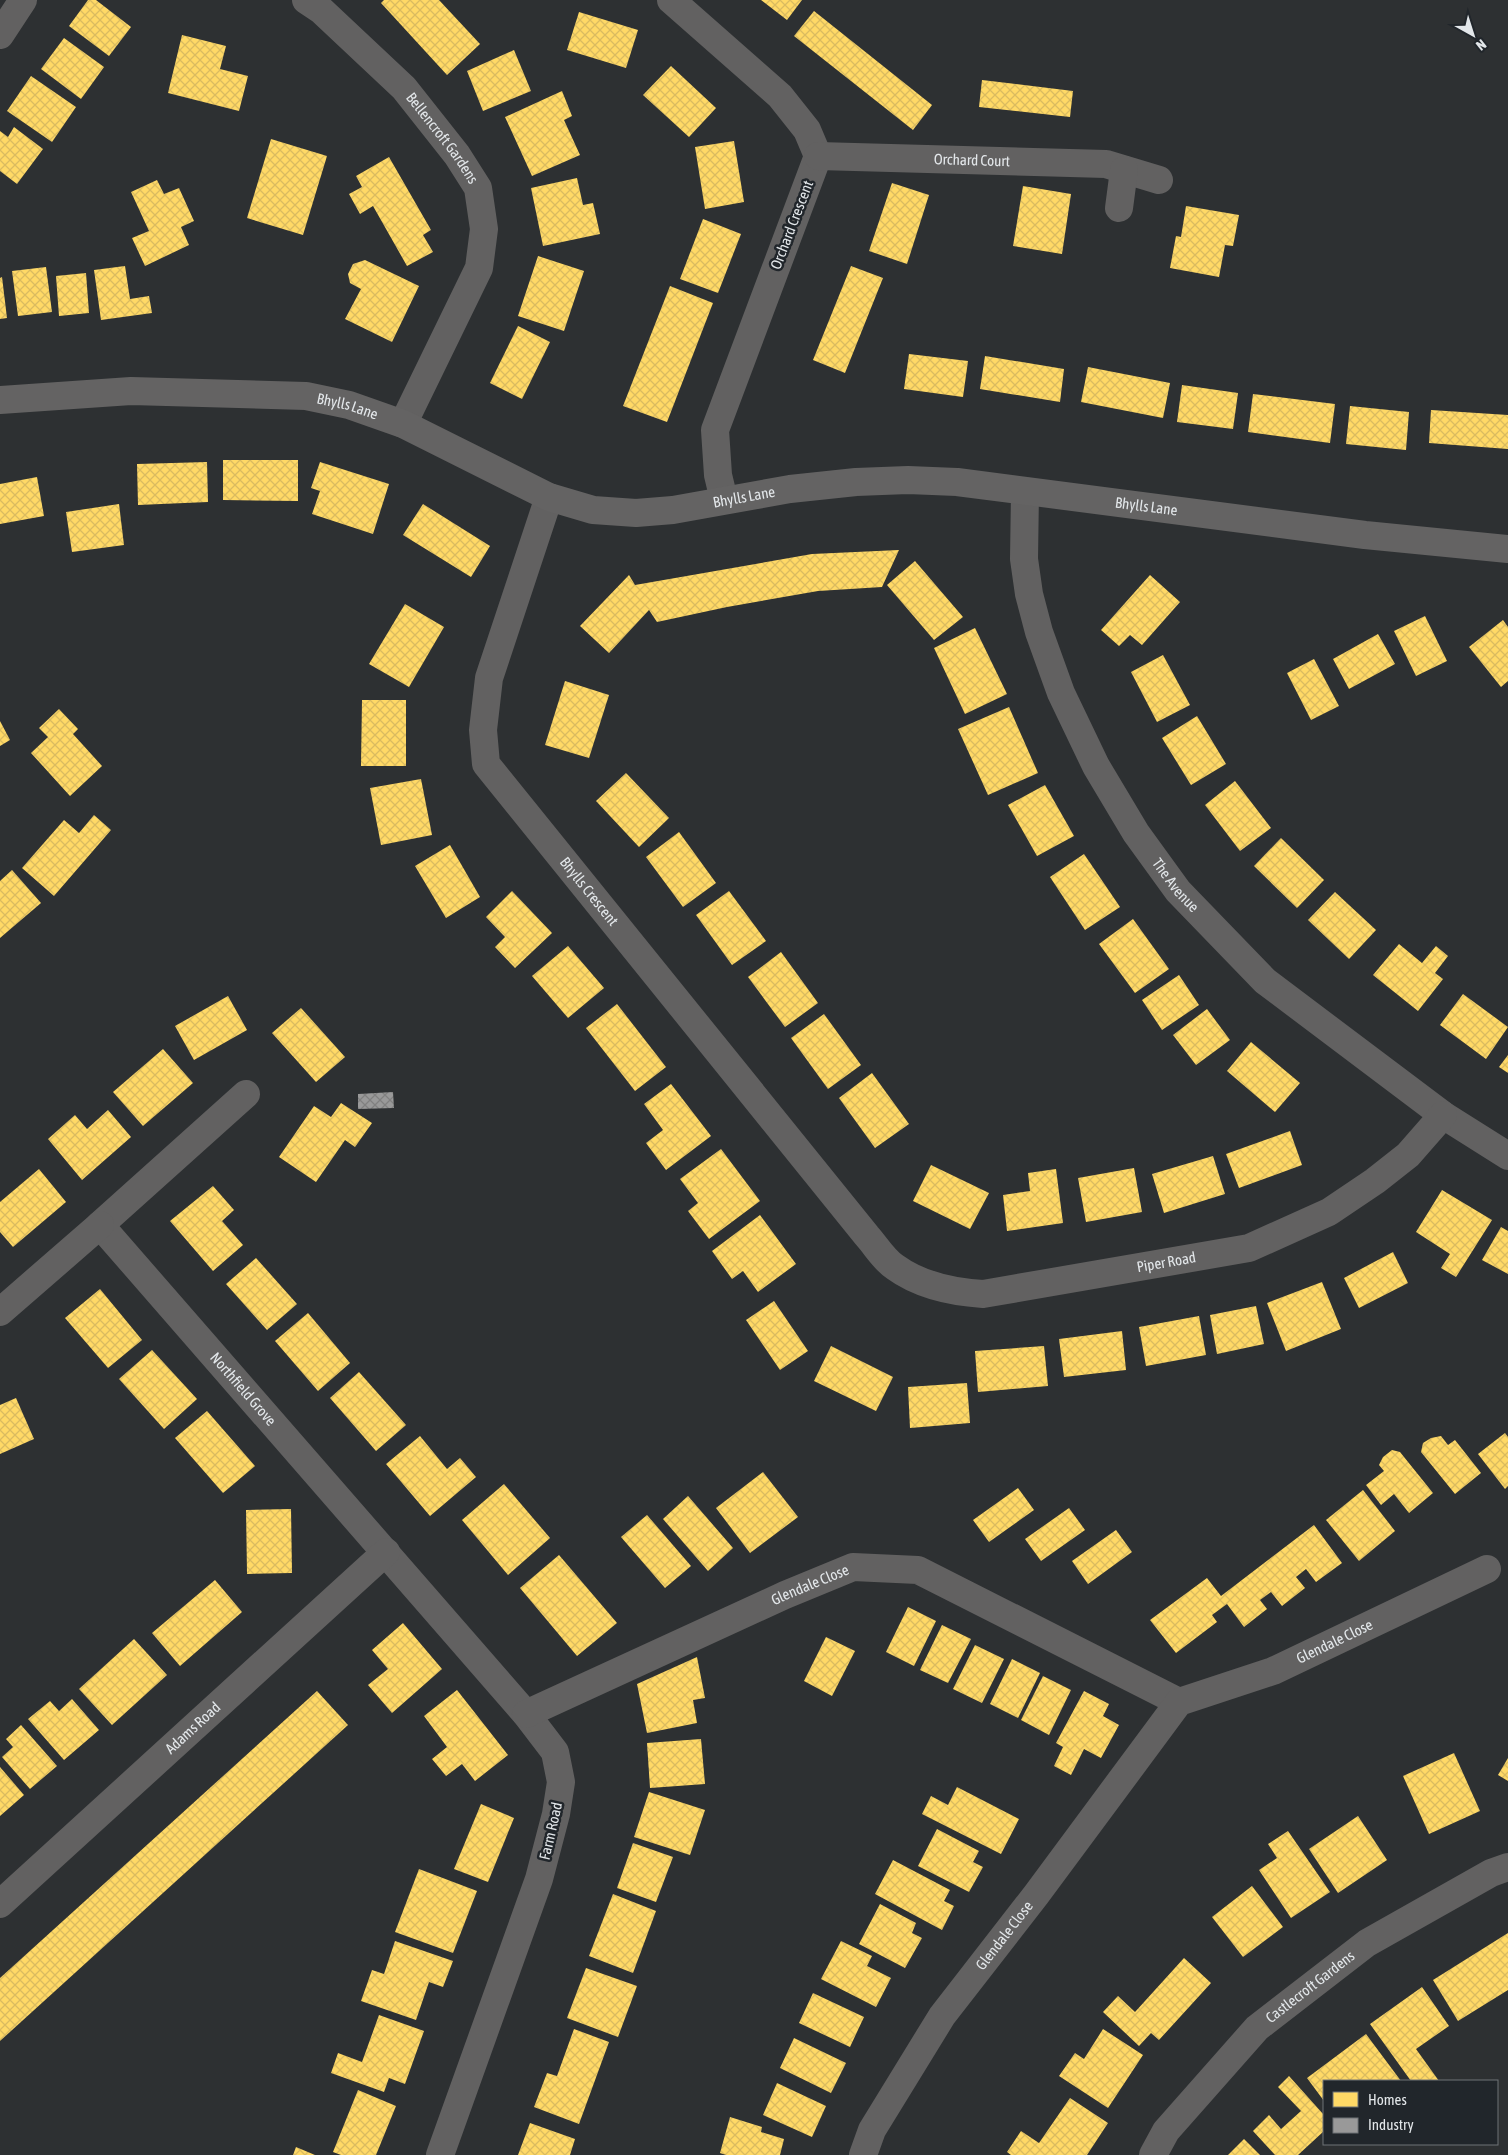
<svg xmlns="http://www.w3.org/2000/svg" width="1508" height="2155" font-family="'Asap Condensed',sans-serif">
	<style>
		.homes { fill: url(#homes-cross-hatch) }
		.industry { fill: url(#industry-cross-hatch) }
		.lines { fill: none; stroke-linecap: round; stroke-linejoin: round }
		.street { stroke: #626161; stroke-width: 28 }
		.secondary { stroke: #646363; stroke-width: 28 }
		.labels { text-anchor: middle; stroke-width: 5; stroke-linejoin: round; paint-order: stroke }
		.street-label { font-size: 15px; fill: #e3e7ea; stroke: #21262b }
	</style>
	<defs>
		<pattern id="homes-cross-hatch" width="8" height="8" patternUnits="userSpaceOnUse" patternTransform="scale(1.25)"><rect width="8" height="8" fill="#ffd966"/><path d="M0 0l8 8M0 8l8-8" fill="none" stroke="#dabb60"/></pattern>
		<pattern id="industry-cross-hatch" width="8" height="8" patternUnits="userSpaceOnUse" patternTransform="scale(1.25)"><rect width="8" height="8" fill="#999"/><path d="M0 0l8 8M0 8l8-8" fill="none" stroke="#808080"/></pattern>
	</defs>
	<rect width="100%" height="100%" fill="#2d3032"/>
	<g class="homes">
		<polygon points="88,0 96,0 131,27 109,56 69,26"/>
		<polygon points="384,0 439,0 480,44 447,75 381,3"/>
		<polygon points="761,0 802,0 787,20"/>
		<polygon points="814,11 932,105 913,130 794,36"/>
		<polygon points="579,12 638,30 626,68 567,50"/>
		<polygon points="182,35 226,46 220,69 248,76 239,111 168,93"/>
		<polygon points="64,38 104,67 81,99 41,69"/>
		<polygon points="514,50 531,91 483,111 467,71"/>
		<polygon points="671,66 716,108 689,137 643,95"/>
		<polygon points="31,76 76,107 52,142 7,111"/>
		<polygon points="982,80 1073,91 1070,117 979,107"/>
		<polygon points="562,91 572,116 564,120 580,155 532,176 505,117"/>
		<polygon points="14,127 43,149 17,184 0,171 0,131 8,137"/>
		<polygon points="271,139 327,156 303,235 247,218"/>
		<polygon points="734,141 744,202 705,209 695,147"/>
		<polygon points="389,157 431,230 423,235 433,252 407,266 373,206 360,214 349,194 362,187 356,176"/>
		<polygon points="577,178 583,205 593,203 600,234 543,246 531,188"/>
		<polygon points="157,180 164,194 179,188 194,221 181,227 189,245 145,266 132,238 149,231 131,192"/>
		<polygon points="892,183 929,195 907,264 869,251"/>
		<polygon points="1023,186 1071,194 1062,254 1013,246"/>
		<polygon points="1186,206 1239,215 1233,246 1225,245 1219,277 1170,268 1176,236 1181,237"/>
		<polygon points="703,219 741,234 718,293 680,279"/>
		<polygon points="538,256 584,271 564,331 518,316"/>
		<polygon points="365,260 419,286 392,342 345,319 361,289 350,283 348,274 353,264"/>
		<polygon points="125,266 130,299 149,296 152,313 101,320 94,270"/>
		<polygon points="851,266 883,278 845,373 813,360"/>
		<polygon points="46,267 52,312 18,316 12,271"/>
		<polygon points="86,273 89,313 59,316 56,276"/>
		<polygon points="2,277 7,318 0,319 0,278"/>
		<polygon points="670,286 713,303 667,422 623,406"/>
		<polygon points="518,326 550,342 522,399 490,383"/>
		<polygon points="909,354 968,361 963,397 904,389"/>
		<polygon points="985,356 1064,369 1060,402 980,389"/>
		<polygon points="1088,367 1170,383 1163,418 1081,402"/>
		<polygon points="1182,385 1238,393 1233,429 1177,422"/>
		<polygon points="1253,394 1335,404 1330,443 1248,432"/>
		<polygon points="1350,406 1409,412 1406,450 1346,444"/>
		<polygon points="1431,410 1508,415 1508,449 1429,443"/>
		<polygon points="223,460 298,460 298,501 223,500"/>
		<polygon points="207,462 208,502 138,505 137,464"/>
		<polygon points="320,462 389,484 373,534 312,514 320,491 311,488"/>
		<polygon points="37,477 44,516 0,524 0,484"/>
		<polygon points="119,504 124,545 72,552 66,512"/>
		<polygon points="423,504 490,546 471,577 403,535"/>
		<polygon points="899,550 882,587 818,591 727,607 657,622 649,610 609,653 580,626 629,575 635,585 812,554"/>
		<polygon points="915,561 963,617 934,640 887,585"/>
		<polygon points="1150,575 1180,602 1142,645 1130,635 1119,646 1101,630"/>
		<polygon points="405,604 444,627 409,687 369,664"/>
		<polygon points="1425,616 1447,661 1416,676 1394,631"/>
		<polygon points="1503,620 1508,627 1508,681 1501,687 1469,647"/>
		<polygon points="975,628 1007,694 965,714 934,648"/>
		<polygon points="1378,634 1395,664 1349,689 1333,659"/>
		<polygon points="1163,655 1190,705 1157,722 1131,672"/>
		<polygon points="1314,659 1339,706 1311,720 1287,673"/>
		<polygon points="565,681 609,695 589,758 545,745"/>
		<polygon points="362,700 406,700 406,766 361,766"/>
		<polygon points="1009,707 1038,773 988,795 958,729"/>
		<polygon points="59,709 78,729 73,734 102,766 70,796 31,753 48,737 39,728"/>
		<polygon points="1197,716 1226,764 1191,785 1162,738"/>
		<polygon points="0,721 10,740 0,746"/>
		<polygon points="626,773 669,818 639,847 596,801"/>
		<polygon points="421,779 432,835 381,845 370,788"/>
		<polygon points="1235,781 1271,828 1240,851 1205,805"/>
		<polygon points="1045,785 1074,836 1037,856 1008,805"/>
		<polygon points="94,815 111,830 54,896 22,868 64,820 79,833"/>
		<polygon points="679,832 716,883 683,907 646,857"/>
		<polygon points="1281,838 1324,880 1297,908 1254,866"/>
		<polygon points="450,845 480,897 446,918 415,866"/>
		<polygon points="1084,854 1120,907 1085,930 1050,877"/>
		<polygon points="12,870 41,903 0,938 0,881"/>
		<polygon points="512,891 552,933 515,968 495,947 505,937 486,917"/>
		<polygon points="729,891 766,941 732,965 696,915"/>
		<polygon points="1335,892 1376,930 1349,959 1308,920"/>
		<polygon points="1133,919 1169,969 1135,993 1099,944"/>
		<polygon points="1399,944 1422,963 1436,946 1448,956 1435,973 1443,979 1418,1011 1373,975"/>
		<polygon points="568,946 604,988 568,1018 532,976"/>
		<polygon points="781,952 818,1003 785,1027 748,977"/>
		<polygon points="1179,975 1199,1005 1162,1030 1142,1000"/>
		<polygon points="1463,994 1508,1027 1486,1059 1440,1025"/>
		<polygon points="228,996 247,1030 194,1060 175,1026"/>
		<polygon points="617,1004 666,1067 635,1091 586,1028"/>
		<polygon points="301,1008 345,1057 316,1082 272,1033"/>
		<polygon points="1207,1009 1230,1040 1196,1065 1173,1035"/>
		<polygon points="824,1014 861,1065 828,1089 791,1038"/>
		<polygon points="1251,1042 1300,1083 1275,1112 1227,1071"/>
		<polygon points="163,1049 193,1083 143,1126 113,1092"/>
		<polygon points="1508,1055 1508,1073 1499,1067"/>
		<polygon points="872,1073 909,1124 875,1148 839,1098"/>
		<polygon points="671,1084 711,1136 666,1170 646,1143 663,1130 644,1104"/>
		<polygon points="341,1103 372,1123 355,1147 345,1140 316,1182 279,1157 314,1106 331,1117"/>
		<polygon points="108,1110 131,1137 82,1180 48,1139 75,1115 87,1129"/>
		<polygon points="1290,1131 1302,1165 1239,1188 1226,1154"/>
		<polygon points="721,1149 760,1201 709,1239 688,1211 698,1203 680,1179"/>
		<polygon points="1213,1156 1225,1194 1164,1213 1152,1174"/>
		<polygon points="931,1165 989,1193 970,1229 913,1201"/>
		<polygon points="1134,1168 1142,1212 1086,1222 1078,1178"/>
		<polygon points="39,1169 66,1202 13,1247 0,1232 0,1202"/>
		<polygon points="1056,1169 1063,1223 1007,1231 1003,1195 1030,1191 1028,1173"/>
		<polygon points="213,1186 234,1210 222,1221 243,1245 213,1271 170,1221"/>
		<polygon points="1442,1190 1492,1220 1456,1277 1441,1268 1450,1254 1416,1232"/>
		<polygon points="760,1215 796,1264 758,1292 743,1271 732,1279 712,1251"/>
		<polygon points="1501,1227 1508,1231 1508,1274 1482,1260"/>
		<polygon points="1393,1252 1408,1283 1359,1308 1344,1278"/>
		<polygon points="256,1258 297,1304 267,1330 226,1284"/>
		<polygon points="1322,1282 1341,1329 1286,1351 1267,1303"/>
		<polygon points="100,1289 142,1340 108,1368 65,1318"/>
		<polygon points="774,1301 808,1351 780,1370 746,1320"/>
		<polygon points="1256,1306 1264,1344 1217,1354 1210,1315"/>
		<polygon points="308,1313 350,1363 318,1391 275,1341"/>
		<polygon points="1199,1316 1206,1355 1146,1366 1139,1327"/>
		<polygon points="1122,1331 1126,1370 1064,1377 1059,1339"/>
		<polygon points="831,1346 893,1377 876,1411 814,1381"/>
		<polygon points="1044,1346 1048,1386 978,1392 975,1351"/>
		<polygon points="152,1350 197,1399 164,1429 119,1379"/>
		<polygon points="359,1372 406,1425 376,1451 330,1398"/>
		<polygon points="967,1383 970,1423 910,1428 908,1387"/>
		<polygon points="16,1398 34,1439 0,1454 0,1405"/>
		<polygon points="207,1411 255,1466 223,1493 175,1438"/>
		<polygon points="1505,1433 1508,1437 1508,1486 1505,1489 1478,1454"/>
		<polygon points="420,1436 447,1469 460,1458 476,1477 430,1516 386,1464"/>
		<polygon points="1441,1436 1448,1445 1455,1440 1481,1473 1455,1494 1421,1452 1423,1443 1431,1438"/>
		<polygon points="1392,1450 1400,1452 1433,1493 1409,1513 1394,1494 1381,1505 1366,1485 1384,1471 1379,1465 1383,1457"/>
		<polygon points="763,1472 798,1517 750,1553 716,1508"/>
		<polygon points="504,1484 550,1538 508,1575 462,1520"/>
		<polygon points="1018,1488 1034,1510 989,1542 973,1520"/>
		<polygon points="1363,1490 1395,1531 1359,1561 1326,1520"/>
		<polygon points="688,1496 733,1548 708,1571 663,1519"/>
		<polygon points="1069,1508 1085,1530 1041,1561 1025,1539"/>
		<polygon points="291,1509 292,1573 247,1574 246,1510"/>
		<polygon points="647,1515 691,1566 665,1588 621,1537"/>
		<polygon points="1314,1525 1342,1563 1316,1582 1306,1569 1296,1577 1305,1588 1282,1606 1271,1592 1260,1600 1267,1609 1244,1627 1227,1604 1212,1615 1217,1622 1176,1653 1150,1620 1207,1578 1221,1596"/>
		<polygon points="1116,1530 1132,1552 1088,1584 1072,1561"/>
		<polygon points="559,1555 617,1623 577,1656 520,1588"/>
		<polygon points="215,1580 242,1612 180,1666 152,1633"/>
		<polygon points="908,1607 936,1621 914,1666 886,1652"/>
		<polygon points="403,1623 442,1669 392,1713 368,1685 388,1669 372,1650"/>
		<polygon points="942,1625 971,1639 948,1683 920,1670"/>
		<polygon points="826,1637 855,1651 832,1696 804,1681"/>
		<polygon points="134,1639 167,1675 112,1725 79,1689"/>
		<polygon points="975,1645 1004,1659 982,1703 953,1689"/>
		<polygon points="697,1657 705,1698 693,1700 697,1723 647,1733 637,1684"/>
		<polygon points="1012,1659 1040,1673 1018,1718 990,1704"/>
		<polygon points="1043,1676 1071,1690 1049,1735 1021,1720"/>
		<polygon points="457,1690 508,1755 475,1781 462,1764 446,1776 432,1759 447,1747 424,1716"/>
		<polygon points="317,1691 348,1725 0,2041 0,1978"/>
		<polygon points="1084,1691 1109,1704 1103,1716 1119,1725 1101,1758 1084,1749 1071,1775 1054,1766 1063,1747 1056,1743"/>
		<polygon points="72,1699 99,1730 64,1760 28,1719 50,1701 59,1711"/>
		<polygon points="21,1725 57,1766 30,1789 2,1757 13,1747 6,1739"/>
		<polygon points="701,1739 705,1784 650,1788 647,1743"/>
		<polygon points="1454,1753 1480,1811 1429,1834 1403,1776"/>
		<polygon points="1508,1758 1508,1781 1498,1775"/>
		<polygon points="0,1767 24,1795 0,1816"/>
		<polygon points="957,1787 1019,1819 1001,1854 922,1814 931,1796 948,1805"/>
		<polygon points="649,1792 705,1810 690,1855 634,1837"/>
		<polygon points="481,1804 514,1818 488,1882 454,1869"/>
		<polygon points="1358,1816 1387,1860 1338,1893 1309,1849"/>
		<polygon points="937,1829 979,1851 973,1862 983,1867 969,1892 918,1866"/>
		<polygon points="1288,1831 1330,1892 1291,1918 1259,1870 1277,1858 1268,1844"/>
		<polygon points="633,1843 673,1857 656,1902 617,1888"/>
		<polygon points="893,1860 950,1890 944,1901 954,1906 942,1930 875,1894"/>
		<polygon points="419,1869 477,1891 453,1953 395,1932"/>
		<polygon points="1252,1886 1283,1927 1243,1957 1212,1917"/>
		<polygon points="613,1894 656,1911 633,1973 589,1956"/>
		<polygon points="880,1904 916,1923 912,1933 922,1938 905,1968 859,1944"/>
		<polygon points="1508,1933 1508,1990 1458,2021 1433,1980"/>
		<polygon points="395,1941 453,1961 443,1987 429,1982 416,2020 361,2001 372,1970 384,1974"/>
		<polygon points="841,1941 872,1956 867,1966 891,1978 876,2007 821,1979"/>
		<polygon points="1184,1958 1211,1983 1159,2040 1151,2033 1139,2046 1103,2012 1118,1996 1135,2012"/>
		<polygon points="586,1968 637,1986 618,2037 567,2018"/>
		<polygon points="1422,1987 1449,2026 1416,2049 1439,2081 1411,2081 1370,2024"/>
		<polygon points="813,1993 864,2017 850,2047 799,2023"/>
		<polygon points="379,2015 424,2031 405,2084 389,2078 384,2092 331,2073 338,2053 362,2062"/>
		<polygon points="574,2029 609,2042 579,2124 534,2107 547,2073 557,2076"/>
		<polygon points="1103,2029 1143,2055 1108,2108 1059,2076 1075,2053 1084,2059"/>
		<polygon points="1366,2034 1401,2081 1324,2081 1324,2101 1307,2078"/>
		<polygon points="794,2038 846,2063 831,2093 780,2068"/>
		<polygon points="1289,2076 1324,2115 1324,2131 1298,2155 1275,2155 1253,2131 1269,2115 1281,2129 1301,2111 1278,2087"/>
		<polygon points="777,2083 826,2106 812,2137 763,2115"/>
		<polygon points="358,2090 396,2106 376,2155 341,2155 333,2152"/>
		<polygon points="1070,2098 1108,2123 1087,2155 1011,2155 1007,2152 1021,2131 1039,2143"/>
		<polygon points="730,2117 762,2127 761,2132 784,2139 780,2155 726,2155 720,2153"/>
		<polygon points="530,2123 575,2139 570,2155 518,2155"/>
		<polygon points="1244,2139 1260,2155 1228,2155"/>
		<polygon points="296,2147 315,2155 293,2155"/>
	</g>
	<polygon class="industry" points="393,1092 394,1108 358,1109 358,1094"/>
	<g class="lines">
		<g class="street">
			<path id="s1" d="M306,0l15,10 83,78 53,67 21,33 6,41 -5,39 -76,156"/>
			<polyline points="671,0 780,96 807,130 818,156 715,430 718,475 724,500"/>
			<polyline points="0,35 23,0"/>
			<path id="s2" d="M818,156l288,8 53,16"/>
			<polyline points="1119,208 1124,170"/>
			<path id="s3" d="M1025,492l-1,67 5,35 10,38 22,61 35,73 40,67 42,58 87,90 178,134 65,41"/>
			<path id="s4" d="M549,497l-60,181 -6,52 3,34 381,472c9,10 17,24 28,31 26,19 57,25 88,27l266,-46 80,-36 46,-31 33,-26 35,-40"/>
			<path id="s5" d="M246,1094l-146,131 426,489 29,38 6,30 -5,32 -17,65 -99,276"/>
			<polyline points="0,1312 100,1225"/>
			<path id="s6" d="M526,1714l259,-119 68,-28 65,3 261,132"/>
			<path id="s7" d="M0,1904l386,-352"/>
			<path id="s8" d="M863,2155l9,-25 70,-114 94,-121 143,-193 94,-31 214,-102"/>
			<path id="s9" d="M1153,2155l13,-24 91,-103 110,-85 124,-70 17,-6"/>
		</g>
		<path class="secondary" id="s10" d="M0,400l131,-9 175,5 43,9 54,19 146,73 44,13 43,3 37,-3 117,-21 66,-7 52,-2 49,2 408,53 143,14"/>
	</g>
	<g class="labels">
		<g class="street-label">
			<text dy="5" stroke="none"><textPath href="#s1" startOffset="195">Bellencroft Gardens</textPath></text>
			<text dy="5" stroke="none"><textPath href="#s2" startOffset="154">Orchard Court</textPath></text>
			<text transform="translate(792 225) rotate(-69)" y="5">Orchard Crescent</text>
			<text dy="5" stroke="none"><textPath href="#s10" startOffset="349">Bhylls Lane</textPath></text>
			<text dy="5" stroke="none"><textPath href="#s10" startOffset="769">Bhylls Lane</textPath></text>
			<text dy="5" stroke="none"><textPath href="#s10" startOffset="1174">Bhylls Lane</textPath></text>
			<text dy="5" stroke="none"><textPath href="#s3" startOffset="431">The Avenue</textPath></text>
			<text dy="5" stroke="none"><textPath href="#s4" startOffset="441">Bhylls Crescent</textPath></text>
			<text dy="5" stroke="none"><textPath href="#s4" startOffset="1205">Piper Road</textPath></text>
			<text dy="5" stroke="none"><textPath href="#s5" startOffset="414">Northfield Grove</textPath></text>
			<text dy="5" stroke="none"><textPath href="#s6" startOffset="312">Glendale Close</textPath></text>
			<text dy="5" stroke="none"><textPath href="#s8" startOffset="721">Glendale Close</textPath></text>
			<text dy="5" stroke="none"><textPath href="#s7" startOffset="261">Adams Road</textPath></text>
			<text transform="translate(551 1831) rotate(-77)" y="5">Farm Road</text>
			<text dy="5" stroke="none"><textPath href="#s8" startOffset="262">Glendale Close</textPath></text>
			<text dy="5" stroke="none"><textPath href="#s9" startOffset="232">Castlecroft Gardens</textPath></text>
		</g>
	</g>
	<rect x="1323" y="2080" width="175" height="65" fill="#21262b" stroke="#6f7377"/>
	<rect x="1333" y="2092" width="25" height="15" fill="#ffd966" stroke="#6f7377"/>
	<text x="1368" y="2105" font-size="15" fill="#e3e7ea">Homes</text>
	<rect x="1333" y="2118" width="25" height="15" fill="#999999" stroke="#6f7377"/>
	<text x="1368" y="2130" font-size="15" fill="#e3e7ea">Industry</text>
	<g transform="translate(1473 35) rotate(141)" stroke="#21262b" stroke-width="4" paint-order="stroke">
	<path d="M0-4L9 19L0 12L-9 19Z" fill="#e3e7ea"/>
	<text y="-8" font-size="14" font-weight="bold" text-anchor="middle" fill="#e3e7ea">N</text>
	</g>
</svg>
